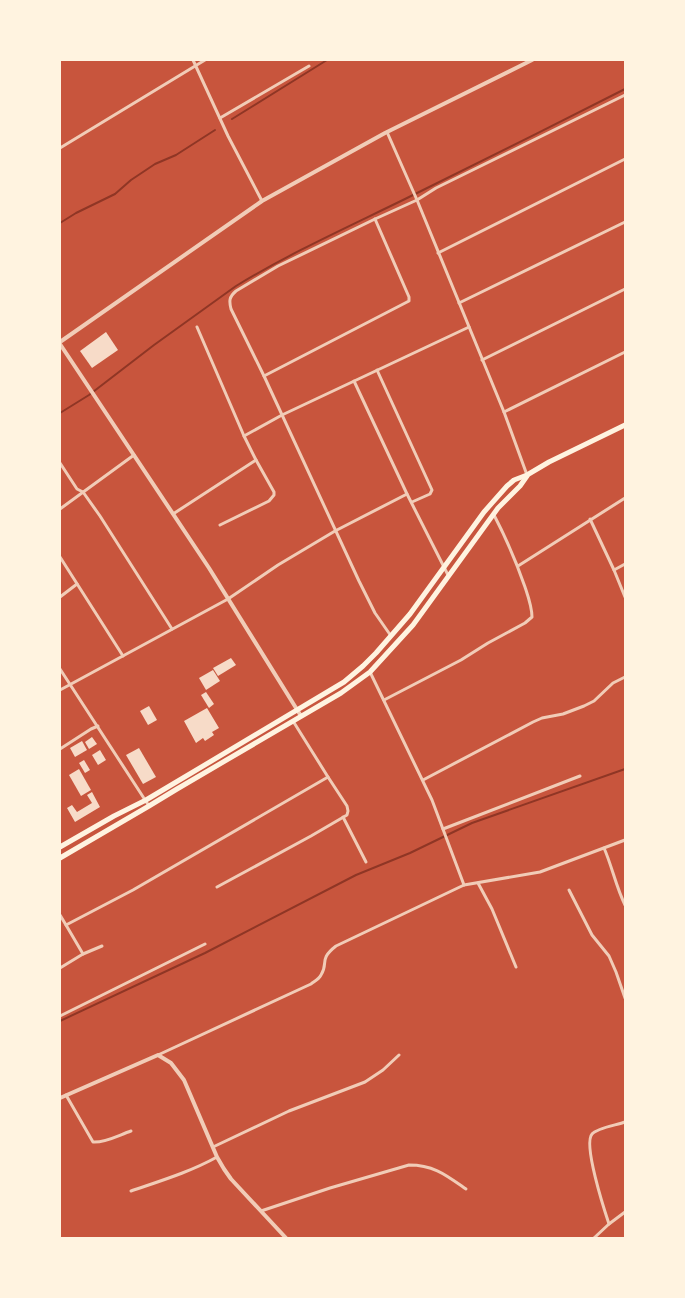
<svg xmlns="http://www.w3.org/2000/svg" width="685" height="1298" font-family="'Roboto Serif',serif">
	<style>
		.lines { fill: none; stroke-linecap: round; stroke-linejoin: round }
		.stream { stroke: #8f3625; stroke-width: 2 }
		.building { fill: #f7dbc8 }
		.minor { stroke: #f1ccb7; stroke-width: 3 }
		.tertiary { stroke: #f1ccb7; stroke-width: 4 }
		.trunk { stroke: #fff3e0; stroke-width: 5 }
	</style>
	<rect width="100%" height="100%" fill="#c8553d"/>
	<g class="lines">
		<g class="stream">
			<polyline points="232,119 327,60"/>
			<polyline points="60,223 76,213 115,194 131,180 155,164 176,155 215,130"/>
			<path d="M60,413l29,-18 65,-50 82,-59c54,-33 112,-59 169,-87 73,-36 147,-73 220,-110"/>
			<polyline points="60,1021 205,953 356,875 410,853 472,823 625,769"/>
		</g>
	</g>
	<g class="building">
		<polygon points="106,332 118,350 92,368 80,351"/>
		<polygon points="231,658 236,665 218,676 213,668"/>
		<polygon points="213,670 220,681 206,690 199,678"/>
		<polygon points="206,692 214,704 209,708 201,695"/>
		<polygon points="149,706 157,720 148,725 140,711"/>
		<polygon points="207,708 219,728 212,732 214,735 205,741 203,738 196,743 184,721"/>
		<polygon points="92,737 97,744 89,749 85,742"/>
		<polygon points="82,741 87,750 75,757 70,748"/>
		<polygon points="139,748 156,777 143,784 126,755"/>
		<polygon points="100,750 106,760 98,765 92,755"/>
		<polygon points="84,760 90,770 85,773 79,763"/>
		<polygon points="79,769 91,790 81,796 69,775"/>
		<polygon points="92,792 100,807 75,822 67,808 72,805 77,812 92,803 87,795"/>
	</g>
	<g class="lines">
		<g class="minor">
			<polyline points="193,60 228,136 262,201"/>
			<polyline points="220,118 309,66"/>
			<polyline points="387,132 417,200 504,412 527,475"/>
			<polyline points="60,148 205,60"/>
			<polyline points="438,253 625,159"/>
			<polyline points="459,303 625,222"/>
			<polyline points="482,360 625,289"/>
			<polyline points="377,370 432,490 430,494 412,502"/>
			<polyline points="264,376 409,301 409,297 375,219"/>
			<polyline points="354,381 407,494 448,575"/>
			<polyline points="504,412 625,352"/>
			<polyline points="244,436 282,415 469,327"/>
			<polyline points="60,463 77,489 83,492 100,516 172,629"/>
			<polyline points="60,509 134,455"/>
			<polyline points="173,514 256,460 244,436 197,327"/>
			<polyline points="590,519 614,570 625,597"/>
			<polyline points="220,525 269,501 274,495 274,492 256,460"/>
			<polyline points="60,557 123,656"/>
			<polyline points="518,566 625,498"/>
			<polyline points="614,570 625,564"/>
			<polyline points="60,597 77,584"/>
			<path d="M391,636l-16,-23 -16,-32 -95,-205 -33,-67c-2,-8 -2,-12 5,-18l42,-25 97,-47 42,-19 19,-12 189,-93"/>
			<polyline points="60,669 149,806"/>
			<polyline points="370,672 432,800 464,885"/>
			<polyline points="60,690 228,599 278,565 335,531 407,494"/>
			<path d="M384,700l77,-40 27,-17 37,-20 7,-6c0,-10 -4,-21 -7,-30 -9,-26 -19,-49 -31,-72"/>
			<polyline points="293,721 328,777"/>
			<polyline points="60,749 91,729 98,726"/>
			<polyline points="423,780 533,722 542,718 563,714 584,706 594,701 613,683 625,677"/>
			<polyline points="343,817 366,862"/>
			<polyline points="443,829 580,776"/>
			<path d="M604,848c8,18 12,39 21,57"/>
			<polyline points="478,883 492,909 516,967"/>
			<polyline points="569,890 592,935 609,956 616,972 625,998"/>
			<polyline points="60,915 66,925 133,890 328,777 347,806 348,811 347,815 311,836 217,887"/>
			<polyline points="66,925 83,954"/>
			<polyline points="60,968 83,954 102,946"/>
			<polyline points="60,1016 205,944"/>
			<path d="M158,1055l153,-71c4,-3 8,-5 10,-9 8,-12 -3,-15 15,-29l128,-61 76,-13 85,-32"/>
			<path d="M66,1095l27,47c12,1 26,-7 38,-11"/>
			<polyline points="213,1147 289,1111 365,1082 383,1070 399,1055"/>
			<path d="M131,1191c29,-10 59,-19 86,-34"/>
			<path d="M261,1211l69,-23 79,-23c25,0 37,10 57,24"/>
			<path d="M609,1224c-5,-15 -26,-80 -17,-90 5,-6 25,-9 33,-12"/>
			<polyline points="594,1238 609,1224 625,1212"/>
		</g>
		<g class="tertiary">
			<polyline points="60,342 262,201 385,133 532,60"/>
			<polyline points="60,344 209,568 301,716"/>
			<polyline points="60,1098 158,1055 171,1063 184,1080 217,1157 224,1169 231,1179 286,1238"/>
		</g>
		<g class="trunk">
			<polyline points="60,847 114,816 146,800 344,682 363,666 376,653 410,614 484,512 507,486 514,480 527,475 549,462 625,425"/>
			<polyline points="60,858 149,806 177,789 341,693 370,672 413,625 498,508 520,486 527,476"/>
		</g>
	</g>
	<rect width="685" height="1298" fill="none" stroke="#fff3e0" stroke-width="122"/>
</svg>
